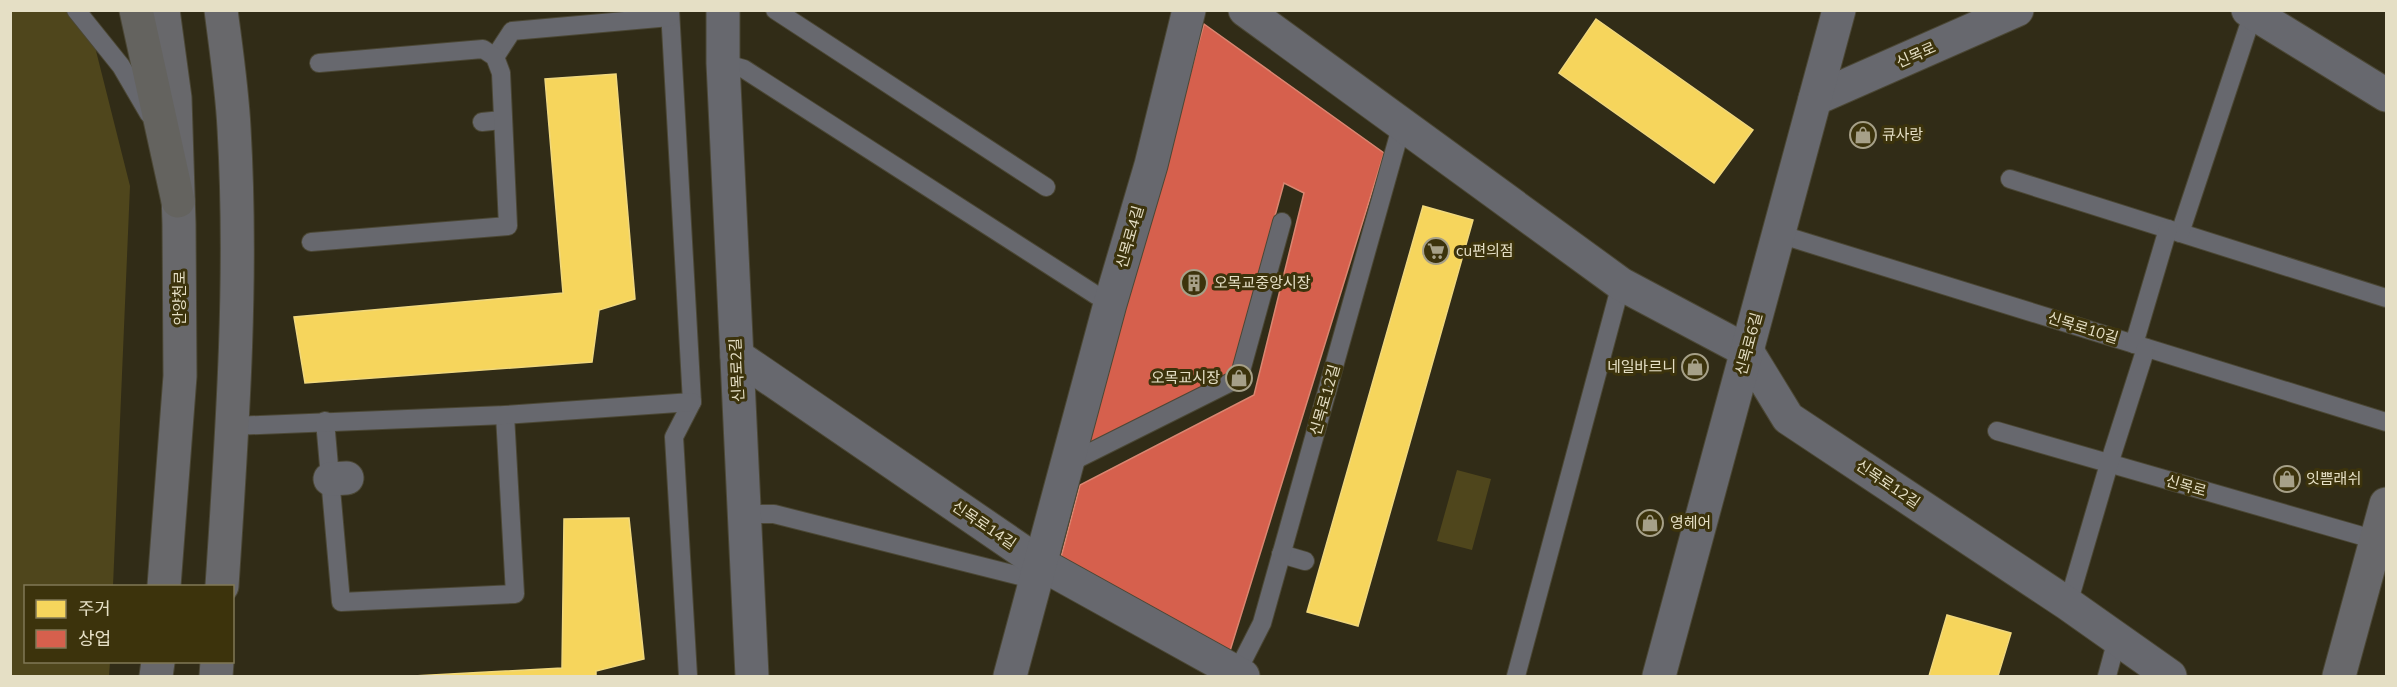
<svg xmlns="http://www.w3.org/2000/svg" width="2397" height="687" font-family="Mulish,'Noto Sans KR',sans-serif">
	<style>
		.green { fill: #4f461c }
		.homes { fill: #f6d55c; stroke: #f1d87c; stroke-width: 1.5 }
		.shops { fill: #d6604d; stroke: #da8671; stroke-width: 1.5 }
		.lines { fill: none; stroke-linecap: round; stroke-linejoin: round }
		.service-casing { stroke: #4b4735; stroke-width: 20 }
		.minor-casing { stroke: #4b4735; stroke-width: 35 }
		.secondary-casing { stroke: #4b4735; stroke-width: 35 }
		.primary-casing { stroke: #4b4735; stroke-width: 35 }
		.service { stroke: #67686e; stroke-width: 18 }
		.minor { stroke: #67686e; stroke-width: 33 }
		.secondary { stroke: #68686b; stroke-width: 33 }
		.primary { stroke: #64635f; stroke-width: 33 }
		.labels { text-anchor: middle; stroke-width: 6; stroke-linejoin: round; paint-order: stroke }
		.street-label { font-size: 15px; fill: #e5dfc5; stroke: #3c330c }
		.poi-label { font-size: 15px; fill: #e5dfc5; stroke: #3c330c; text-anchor: start }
	</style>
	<rect width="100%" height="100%" fill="#312c17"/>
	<g class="green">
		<polygon points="10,11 86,11 130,186 113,586 26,586 26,662 110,662 109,676 11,676"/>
		<polygon points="1457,470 1491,479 1472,550 1437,541"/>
	</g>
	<g class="homes">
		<polygon points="1596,19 1753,130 1714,183 1559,73"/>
		<polygon points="616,74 635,299 599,310 592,362 305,383 294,317 563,293 545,79"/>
		<polygon points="1423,206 1473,220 1358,626 1307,612"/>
		<polygon points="629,518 644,659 596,671 596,676 413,676 562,668 564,519"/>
		<polygon points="1947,615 2011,633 1998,676 1929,676"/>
	</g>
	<polygon class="shops" points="1204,24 1384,153 1230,651 1060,561 1080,485 1254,395 1304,193 1284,183 1232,373 1087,444"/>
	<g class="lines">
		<defs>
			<g id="service">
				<polyline points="76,10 121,66 149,114"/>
				<polyline points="670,10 692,402 674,437 688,676"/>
				<polyline points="775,10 1046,187"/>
				<polyline points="495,57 512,31 670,17"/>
				<polyline points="723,63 744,69 1110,304"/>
				<polyline points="482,122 502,120"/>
				<polyline points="2010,179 2386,298"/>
				<polyline points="2180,233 2253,13"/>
				<polyline points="1779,234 2386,422"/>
				<polyline points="311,242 508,226 501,73 495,57 483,49 319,63"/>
				<polyline points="2134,344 2168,229"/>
				<polyline points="325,421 341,602 515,594 505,415"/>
				<polyline points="233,426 505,415 692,402"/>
				<polyline points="1997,431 2376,540"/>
				<polyline points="1069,463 1239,378 1282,222"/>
				<polyline points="744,514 774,514 1036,580"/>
				<polyline points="1281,554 1305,561"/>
				<polyline points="2068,604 2109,464 2146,348"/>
				<polyline points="1237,672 1262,623 1402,124"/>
				<polyline points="1516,676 1621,284"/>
				<polyline points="2107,676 2117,639"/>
			</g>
			<g id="minor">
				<polyline points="723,10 723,63 752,676"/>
				<polyline points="1245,10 1621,284 1747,351 1788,418 2068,604 2170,676"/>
				<polyline points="2248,10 2386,95"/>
				<polyline points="1815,99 2017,10"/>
				<polyline points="737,356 1041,564 1243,676"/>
				<polyline points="330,479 347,478"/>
				<polyline points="1010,676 1110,304 1151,165 1189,10"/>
				<polyline points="1659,676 1839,10"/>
			</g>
			<g id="secondary">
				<polyline points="163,10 175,98 179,224 180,376 164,586"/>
				<path d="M221,10c5,39 11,79 13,118 9,153 -2,306 -12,458"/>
				<polyline points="156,676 158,662"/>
				<polyline points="216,676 217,662"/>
				<polyline points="2339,676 2386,504"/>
			</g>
			<polyline id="primary" points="136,10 178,201"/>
		</defs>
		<use href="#service" class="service-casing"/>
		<use href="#minor" class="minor-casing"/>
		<use href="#secondary" class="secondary-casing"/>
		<use href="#primary" class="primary-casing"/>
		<use href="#service" class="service"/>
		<use href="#minor" class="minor"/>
		<use href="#secondary" class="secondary"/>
		<use href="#primary" class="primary"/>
	</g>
	<defs>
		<symbol id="shop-ring" viewBox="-11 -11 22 22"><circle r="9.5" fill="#3c330c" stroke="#a6a088" stroke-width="1.5"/><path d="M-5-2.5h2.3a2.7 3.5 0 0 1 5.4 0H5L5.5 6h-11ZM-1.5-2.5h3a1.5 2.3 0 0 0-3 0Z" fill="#a6a088"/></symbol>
		<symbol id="supermarket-ring" viewBox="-11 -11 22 22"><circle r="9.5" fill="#3c330c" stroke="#a6a088" stroke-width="1.5"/><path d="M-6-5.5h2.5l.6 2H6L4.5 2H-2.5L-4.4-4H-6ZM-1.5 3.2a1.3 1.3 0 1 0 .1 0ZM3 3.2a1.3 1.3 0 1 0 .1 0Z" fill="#a6a088"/></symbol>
		<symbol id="building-ring" viewBox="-11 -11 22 22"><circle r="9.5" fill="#3c330c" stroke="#a6a088" stroke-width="1.5"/><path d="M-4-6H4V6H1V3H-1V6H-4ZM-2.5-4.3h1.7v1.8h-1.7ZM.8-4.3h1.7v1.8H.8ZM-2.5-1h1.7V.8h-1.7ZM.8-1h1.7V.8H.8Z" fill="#a6a088"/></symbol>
	</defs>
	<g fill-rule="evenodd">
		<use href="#shop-ring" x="1848" y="120" width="30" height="30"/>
		<use href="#supermarket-ring" x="1421" y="236" width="30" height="30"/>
		<use href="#building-ring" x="1179" y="268" width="30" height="30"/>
		<use href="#shop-ring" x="1680" y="352" width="30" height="30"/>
		<use href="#shop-ring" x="1224" y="363" width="30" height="30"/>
		<use href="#shop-ring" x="2272" y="464" width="30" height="30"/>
		<use href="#shop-ring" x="1635" y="508" width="30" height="30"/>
	</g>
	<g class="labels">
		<g class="street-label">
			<text transform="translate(1916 55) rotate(-24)" y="5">신목로</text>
			<text transform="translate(1130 237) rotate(-74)" y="5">신목로4길</text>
			<text transform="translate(180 298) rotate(-90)" y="5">안양천로</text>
			<text transform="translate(2083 328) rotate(17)" y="5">신목로10길</text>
			<text transform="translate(1749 344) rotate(-75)" y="5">신목로6길</text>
			<text transform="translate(737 370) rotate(-93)" y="5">신목로2길</text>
			<text transform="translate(1325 400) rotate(-74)" y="5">신목로12길</text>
			<text transform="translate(1888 484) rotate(34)" y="5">신목로12길</text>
			<text transform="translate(2186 486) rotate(16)" y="5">신목로</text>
			<text transform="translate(984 525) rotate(34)" y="5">신목로14길</text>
		</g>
		<g class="poi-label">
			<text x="1882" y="140">큐사랑</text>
			<text x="1456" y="256">cu편의점</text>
			<text x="1214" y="288">오목교중앙시장</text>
			<text x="1676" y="372" text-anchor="end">네일바르니</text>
			<text x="1220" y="383" text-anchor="end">오목교시장</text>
			<text x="2306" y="484">잇쁨래쉬</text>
			<text x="1670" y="528">영헤어</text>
		</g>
	</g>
	<rect width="2397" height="687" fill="none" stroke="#e5dfc5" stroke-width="24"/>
	<rect x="24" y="585" width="210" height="78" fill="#3c330c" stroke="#807856" stroke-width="1.5"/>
	<rect x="36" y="600" width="30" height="18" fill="#f6d55c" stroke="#807856" stroke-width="1.5"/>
	<text x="78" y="615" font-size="18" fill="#e5dfc5">주거</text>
	<rect x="36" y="630" width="30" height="18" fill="#d6604d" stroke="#807856" stroke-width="1.5"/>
	<text x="78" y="645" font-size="18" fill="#e5dfc5">상업</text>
</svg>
